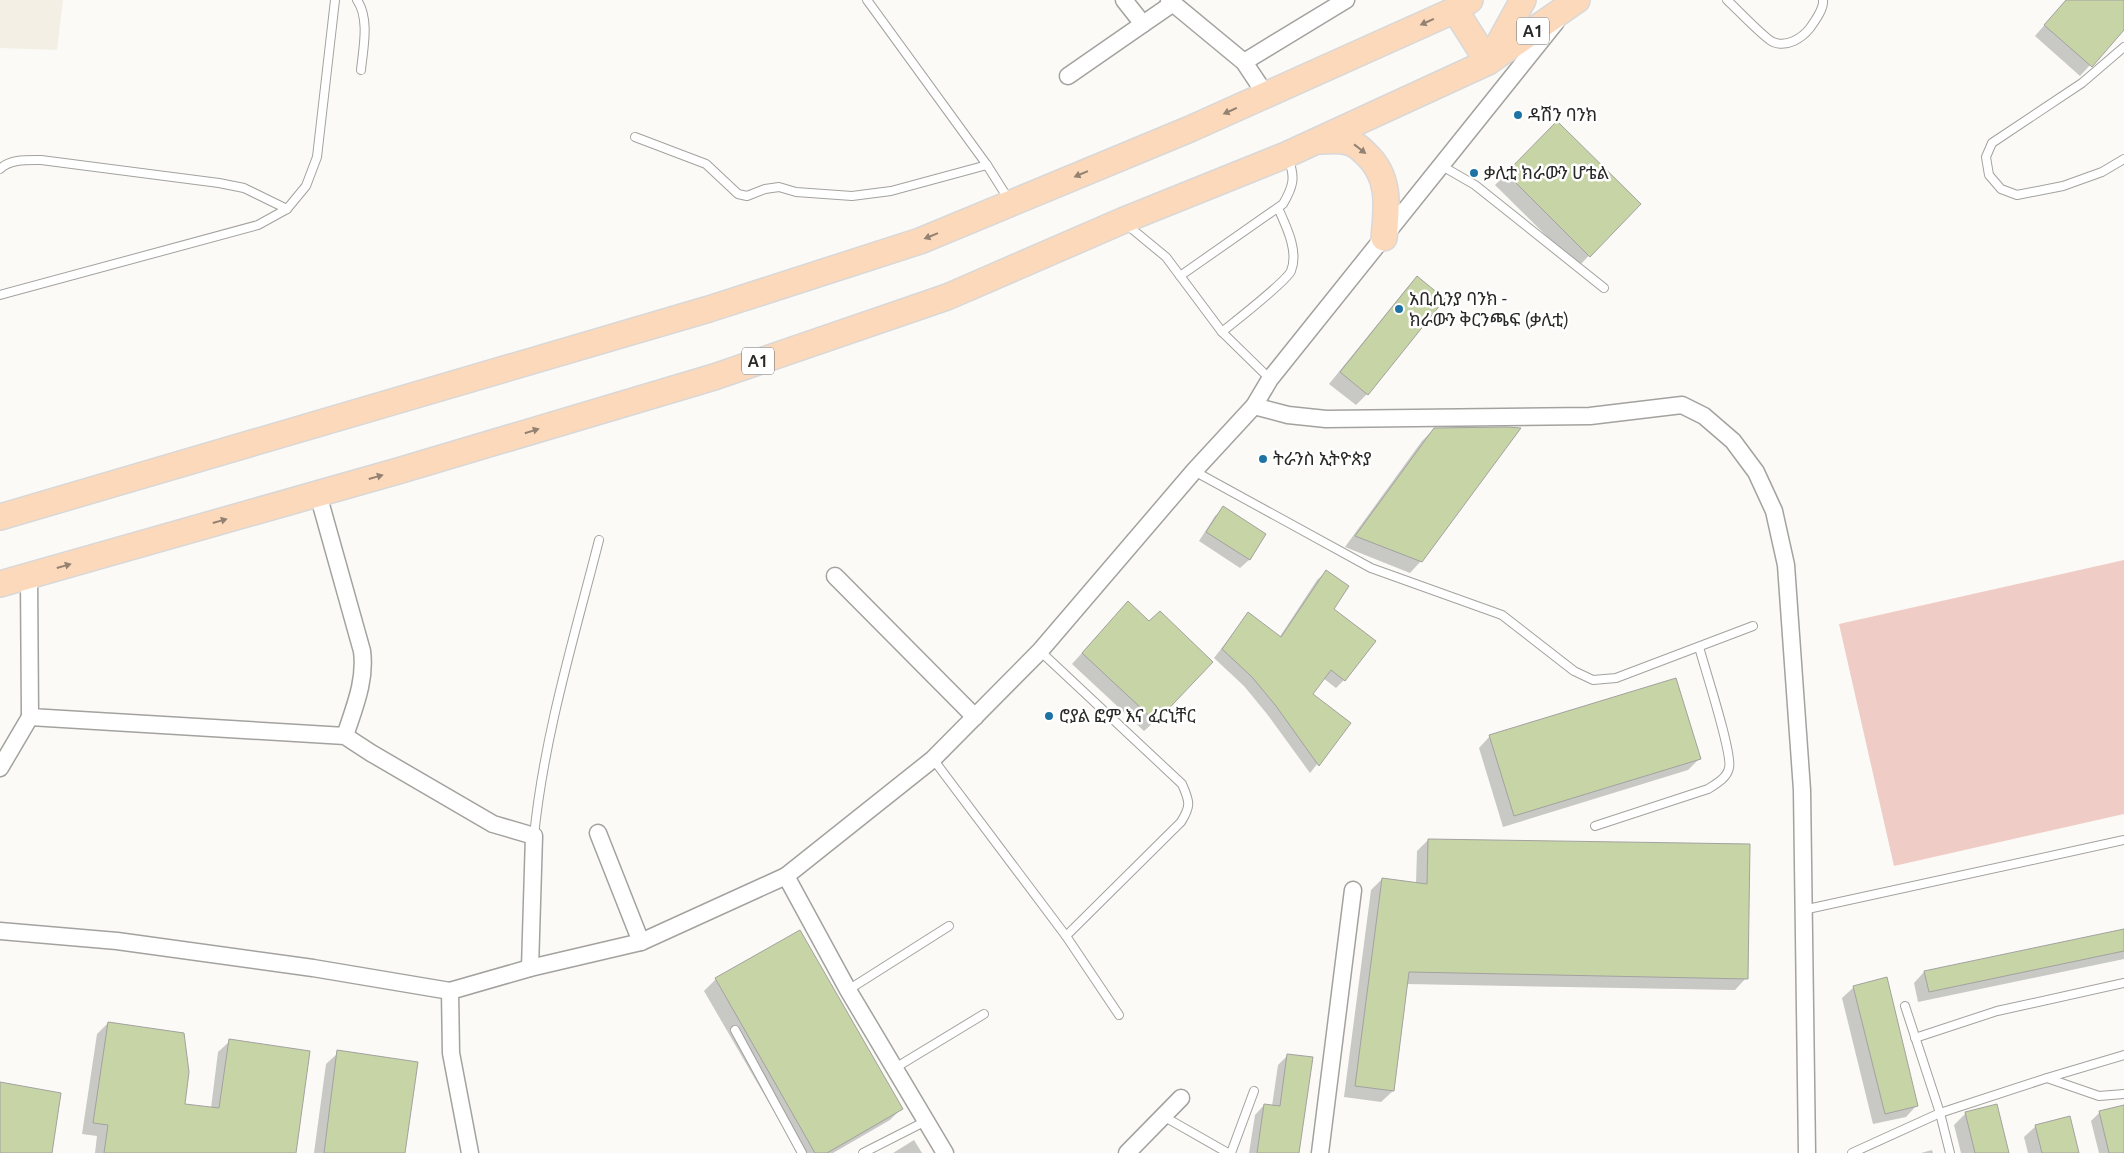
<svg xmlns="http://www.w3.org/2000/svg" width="2124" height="1153" font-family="Ubuntu,'Noto Sans Ethiopic',sans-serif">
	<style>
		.built { fill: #f3efe5 }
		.green { fill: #f0ccc6 }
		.shadow { fill: #0003 }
		.building { fill: #c7d4a5; stroke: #a2a2a0 }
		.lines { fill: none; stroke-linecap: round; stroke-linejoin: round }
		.lane-casing { stroke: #a3a29f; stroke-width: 10 }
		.street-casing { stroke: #a3a29f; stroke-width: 19 }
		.primary-casing { stroke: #d8d8d8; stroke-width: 28 }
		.lane { stroke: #fff; stroke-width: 8 }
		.street { stroke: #fff; stroke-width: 16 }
		.primary { stroke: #fdd9bb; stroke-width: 25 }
		.oneway { fill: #938171 }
		.poi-dot { fill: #1f73a4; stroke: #fff; stroke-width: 2 }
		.labels { text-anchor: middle; stroke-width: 5; stroke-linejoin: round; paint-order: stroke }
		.shield { fill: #fff; stroke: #696968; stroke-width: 1 }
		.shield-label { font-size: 16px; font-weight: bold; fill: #292927 }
		.poi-label { font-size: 18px; fill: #292927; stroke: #fff; text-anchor: start }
	</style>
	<rect width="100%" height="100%" fill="#fbfaf7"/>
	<polygon class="built" points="0,0 63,0 57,50 0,48"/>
	<polygon class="green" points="2124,560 2124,814 1894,866 1839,624"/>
	<g class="shadow">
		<polygon points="2066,0 2124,0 2124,28 2080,76 2035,36"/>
		<polygon points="1557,123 1639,204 1578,267 1495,185"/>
		<polygon points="1417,277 1367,394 1356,405 1329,384 1406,289"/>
		<polygon points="1434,429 1421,561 1410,573 1345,547 1422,441"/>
		<polygon points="1224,508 1265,534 1249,560 1240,568 1199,541 1215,516"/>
		<polygon points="1326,572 1344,680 1336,688 1323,678 1311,694 1350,723 1310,773 1267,714 1244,686 1214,658 1249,613 1279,638 1317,580"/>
		<polygon points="1117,614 1149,623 1155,721 1144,731 1072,664"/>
		<polygon points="1490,736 1700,758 1688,770 1503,827 1479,748"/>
		<polygon points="1428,840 1746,978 1735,990 1406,984 1393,1091 1381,1102 1344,1097 1371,890 1382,879 1416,883 1417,851"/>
		<polygon points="2124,931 2124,959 1918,1002 1914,983 1924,972"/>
		<polygon points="716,979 901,1109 890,1120 833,1153 798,1153 704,991"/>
		<polygon points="1854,987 1917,1105 1906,1117 1873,1124 1842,998"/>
		<polygon points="108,1023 184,1105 211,1108 218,1052 230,1041 295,1153 95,1153 97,1136 82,1134 97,1034"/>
		<polygon points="338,1053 404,1153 314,1153 326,1064"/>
		<polygon points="1288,1055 1298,1153 1249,1153 1255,1115 1264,1105 1272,1106 1278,1065"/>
		<polygon points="2124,1106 2124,1153 2099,1153 2091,1121 2100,1112"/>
		<polygon points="1966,1113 2008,1153 1961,1153 1954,1125"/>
		<polygon points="2036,1126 2077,1153 2028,1153 2024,1137"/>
		<polygon points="914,1140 922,1153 893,1153"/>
		<polygon points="1932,1150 1933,1153 1921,1153"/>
	</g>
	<g class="building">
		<polygon points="2066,0 2124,0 2124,30 2092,67 2044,25"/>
		<polygon points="1557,121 1641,204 1590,257 1506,173"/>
		<polygon points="1417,276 1445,299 1368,395 1340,372"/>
		<polygon points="1507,427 1521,428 1422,562 1355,536 1434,428"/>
		<polygon points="1223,506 1266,534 1250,560 1206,532"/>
		<polygon points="1326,570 1349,586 1334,609 1376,641 1345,681 1331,670 1313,694 1351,723 1319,766 1276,706 1252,677 1222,649 1248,612 1281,637"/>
		<polygon points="1128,601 1149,621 1160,611 1213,662 1156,722 1082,653"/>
		<polygon points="1676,678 1701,759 1514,816 1489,735"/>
		<polygon points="1428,839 1750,844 1748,979 1409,972 1394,1091 1355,1086 1382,878 1427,884"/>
		<polygon points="2124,929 2124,951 1929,992 1924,971"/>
		<polygon points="800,930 903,1109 827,1153 815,1153 715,978"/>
		<polygon points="1887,977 1918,1106 1885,1114 1853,986"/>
		<polygon points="108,1022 184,1033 189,1072 185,1104 219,1108 229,1039 310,1051 296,1153 104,1153 108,1125 93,1123"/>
		<polygon points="337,1050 418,1062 405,1153 324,1153"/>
		<polygon points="1287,1054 1313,1057 1299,1153 1257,1153 1264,1104 1280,1106"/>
		<polygon points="0,1082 61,1093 52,1153 0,1153"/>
		<polygon points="1997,1104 2009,1153 1975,1153 1965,1112"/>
		<polygon points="2124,1105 2124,1153 2109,1153 2099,1111"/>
		<polygon points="2070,1116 2079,1153 2042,1153 2035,1125"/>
	</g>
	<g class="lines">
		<defs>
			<g id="lane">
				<path d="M357,0c13,19 6,49 4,70"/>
				<polyline points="867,0 987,165 1009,200"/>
				<path d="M1727,0c9,8 38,39 46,42 14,6 29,-4 37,-14 5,-7 14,-19 13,-28"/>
				<polyline points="2124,47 2082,83 1992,143 1986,157 1989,175 2001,189 2017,195 2063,186 2102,172 2124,159"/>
				<polyline points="635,137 706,164 738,194 747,196 765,189 779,187 796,192 852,196 891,191 987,165"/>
				<polyline points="1442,166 1475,185 1604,288"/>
				<path d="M0,169c10,-10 27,-9 41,-9l178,23 25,5 43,21"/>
				<polyline points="1126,224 1166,257 1222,332 1270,379"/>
				<path d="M1180,276l103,-72c10,-17 13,-27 5,-45"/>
				<polyline points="0,295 258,225 287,209 306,186 317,157 335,0"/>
				<path d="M1222,332c12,-10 64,-50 69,-61 8,-20 -5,-45 -13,-63"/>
				<polyline points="1194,471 1371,568 1502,615 1574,671 1593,680 1616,678 1753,626"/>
				<path d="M1040,651l142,133c8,18 9,22 -1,38l-115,114"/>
				<polyline points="933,759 1066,936 1119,1015"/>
				<path d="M1595,826l113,-37c8,-5 19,-11 21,-21 4,-14 -25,-102 -30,-121"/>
				<path d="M534,836c10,-100 40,-198 65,-296"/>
				<polyline points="1803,910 2124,840"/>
				<polyline points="848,990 949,926"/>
				<polyline points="1905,1006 1940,1113 1950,1153"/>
				<polyline points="735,1030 802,1153"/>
				<polyline points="1915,1038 1997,1011 2124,983"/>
				<polyline points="2124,1055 2047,1078 2099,1096 2124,1094"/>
				<polyline points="895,1068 984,1014"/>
				<polyline points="1163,1116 1228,1153"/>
				<polyline points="863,1153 926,1121"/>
				<polyline points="1231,1153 1254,1091"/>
				<polyline points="1852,1153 1940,1113 2047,1078"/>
			</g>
			<g id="street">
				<polyline points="1124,0 1143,24 1172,4"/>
				<polyline points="1169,0 1244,62 1266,95"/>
				<polyline points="1244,62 1346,0"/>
				<polyline points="1068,76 1143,24"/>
				<polyline points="1254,406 1288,415 1326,419 1590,416 1682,405 1704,416 1733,441 1756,472 1774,511 1786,565 1802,790 1807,1153"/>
				<path d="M318,494l44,157c4,30 -8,57 -17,85"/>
				<polyline points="29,576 30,717 345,736 371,753 493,824 534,836 530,968"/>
				<polyline points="835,576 975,717"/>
				<polyline points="0,768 30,717"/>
				<polyline points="598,833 641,942"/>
				<polyline points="786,876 848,990 945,1153"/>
				<polyline points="0,931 117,941 313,968 450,991 530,968 641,942 786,876 933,759 1040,651 1194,471 1254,406 1270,379 1556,22"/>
				<polyline points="450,991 451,1053 470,1153"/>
				<polyline points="1127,1153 1181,1098"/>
				<polyline points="1320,1153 1353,890"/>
			</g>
			<g id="primary">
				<polyline points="1455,10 1488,62"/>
				<polyline points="1491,58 1523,0"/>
				<path d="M1319,141c8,0 16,-1 24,0 10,1 16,6 23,13 25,23 21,53 18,84"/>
				<polyline points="0,517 709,309 920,241 1190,129 1455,10 1470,0"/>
				<polyline points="0,584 398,471 714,377 947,297 1122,221 1286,155 1488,62 1577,0"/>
			</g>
		</defs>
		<use href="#lane" class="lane-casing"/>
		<use href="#street" class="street-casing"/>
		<use href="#primary" class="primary-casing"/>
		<use href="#lane" class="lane"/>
		<use href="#street" class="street"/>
		<use href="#primary" class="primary"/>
	</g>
	<defs><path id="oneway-solid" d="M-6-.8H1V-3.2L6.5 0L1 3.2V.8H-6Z" transform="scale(1.25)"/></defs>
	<g class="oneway">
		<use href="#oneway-solid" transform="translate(1427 22) rotate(156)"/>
		<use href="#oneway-solid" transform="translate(1230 111) rotate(156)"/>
		<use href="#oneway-solid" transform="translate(1360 149) rotate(38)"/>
		<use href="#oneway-solid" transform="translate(1081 174) rotate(157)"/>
		<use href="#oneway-solid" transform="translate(931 236) rotate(158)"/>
		<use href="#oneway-solid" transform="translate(532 431) rotate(-17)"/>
		<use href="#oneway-solid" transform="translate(376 477) rotate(-16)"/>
		<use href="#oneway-solid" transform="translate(220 521) rotate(-16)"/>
		<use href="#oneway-solid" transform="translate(64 566) rotate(-16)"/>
	</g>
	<g class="poi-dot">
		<circle cx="1518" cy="115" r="5"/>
		<circle cx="1474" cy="173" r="5"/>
		<circle cx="1399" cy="309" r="5"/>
		<circle cx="1263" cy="459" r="5"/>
		<circle cx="1049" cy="716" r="5"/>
	</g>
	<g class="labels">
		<g class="shield">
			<rect x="1517" y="17.5" width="32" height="27" rx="4"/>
			<rect x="742" y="347.5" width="32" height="27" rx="4"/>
		</g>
		<g class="shield-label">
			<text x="1533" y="37">A1</text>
			<text x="758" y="367">A1</text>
		</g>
		<g class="poi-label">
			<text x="1528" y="121">ዳሽን ባንክ</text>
			<text x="1484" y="179">ቃሊቲ ክራውን ሆቴል</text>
			<text x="1409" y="305">አቢሲንያ ባንክ -<tspan x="1409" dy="21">ክራውን ቅርንጫፍ (ቃሊቲ)</tspan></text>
			<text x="1273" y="465">ትራንስ ኢትዮጵያ</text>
			<text x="1059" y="722">ሮያል ፎም እና ፈርኒቸር</text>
		</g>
	</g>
</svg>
